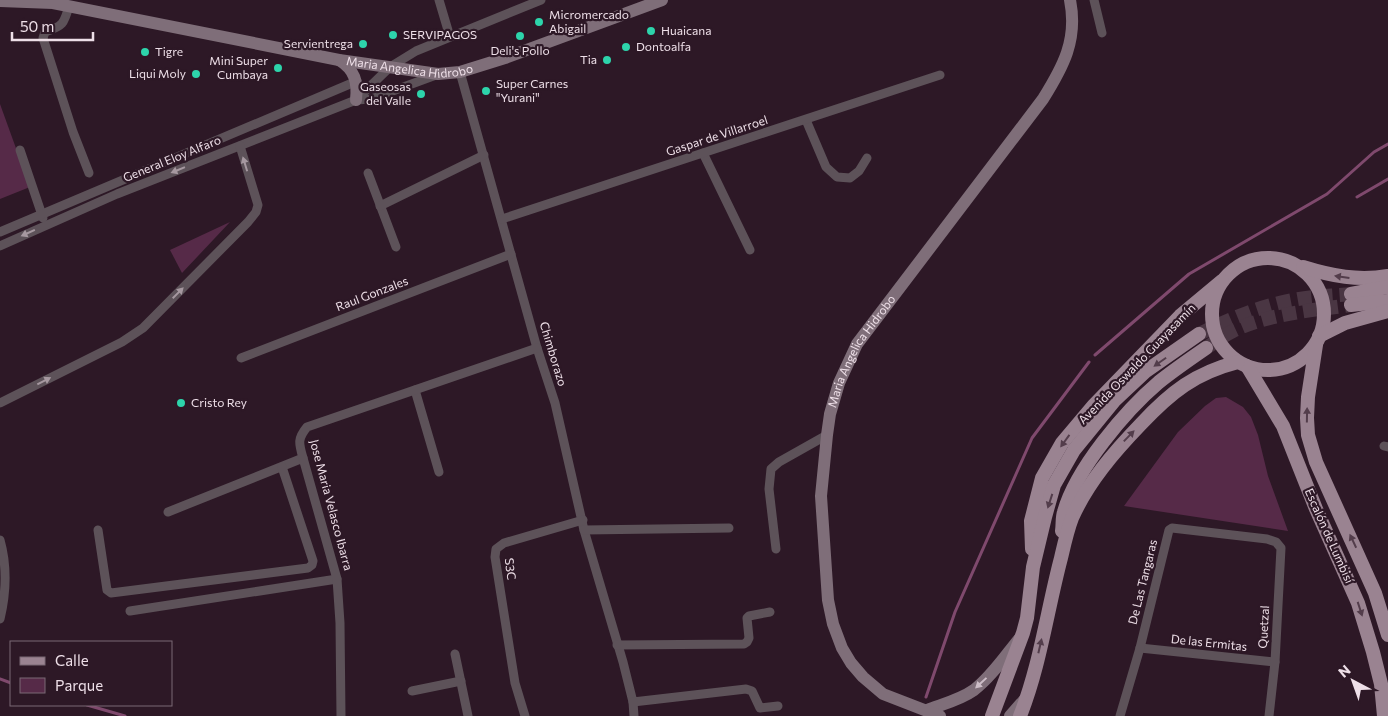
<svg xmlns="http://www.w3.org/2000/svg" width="1388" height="716" font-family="Commissioner,sans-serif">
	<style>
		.green { fill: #562a48 }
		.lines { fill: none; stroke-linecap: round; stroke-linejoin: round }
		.stream { stroke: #7f496d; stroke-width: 3 }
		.primary-tunnel { stroke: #4a3643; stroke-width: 14; stroke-dasharray: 14 7; stroke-linecap: butt }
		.street { stroke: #5d5259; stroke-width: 9 }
		.secondary { stroke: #7f6e79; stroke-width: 12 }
		.primary { stroke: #9a8391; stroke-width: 14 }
		.oneway { fill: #a698a0 }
		.oneway2 { fill: #533d4b }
		.oneway3 { fill: #cdbdc7 }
		.poi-dot { fill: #2dd4ab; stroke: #2d1826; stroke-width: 2 }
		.labels { text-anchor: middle; stroke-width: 4.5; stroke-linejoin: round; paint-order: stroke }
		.poi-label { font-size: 12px; fill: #eedfe8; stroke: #2d1826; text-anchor: start }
		.street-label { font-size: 12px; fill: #eedfe8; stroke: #2d1826 }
	</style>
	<rect width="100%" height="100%" fill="#2d1826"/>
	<g class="green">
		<polygon points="0,104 30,187 0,199"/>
		<polygon points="230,222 182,273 170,250"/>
		<polygon points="1226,397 1243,407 1251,417 1258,435 1268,476 1288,531 1124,506 1178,432 1205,406 1216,398"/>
	</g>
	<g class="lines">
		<g class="stream">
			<polyline points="1357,197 1388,179"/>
			<polyline points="1095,355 1189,274 1327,194 1374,152 1388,144"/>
			<polyline points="0,679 11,683"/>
			<polyline points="926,697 955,612 1032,438 1089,362"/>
			<polyline points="87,705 125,716"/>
		</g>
		<g class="primary-tunnel">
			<path d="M1199,334c31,-15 61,-28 94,-34 19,-4 39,-4 58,-6"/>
			<path d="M1206,348c9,-6 17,-12 27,-17 34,-17 81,-21 118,-26"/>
		</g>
		<g class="street">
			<polyline points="439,0 450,37"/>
			<polyline points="1094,0 1102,33"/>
			<path d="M69,6c-5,18 -6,20 -24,26l-2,6 30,94 16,41"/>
			<polyline points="460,72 537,348 555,403 584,530 623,662 633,702 746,689 752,691 760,708 778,706"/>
			<polyline points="356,100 390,67 416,51 541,0"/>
			<polyline points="806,120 826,167 837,177 850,178 859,171 867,158"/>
			<polyline points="20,150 43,218"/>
			<polyline points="703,153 750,250"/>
			<polyline points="368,173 396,247"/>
			<polyline points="380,206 484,155"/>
			<polyline points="502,219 940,75"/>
			<polyline points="0,232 357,81"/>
			<polyline points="0,246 117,194 356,100 371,99 436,75"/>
			<polyline points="241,358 511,254"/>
			<polyline points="415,390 439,472"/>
			<polyline points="0,403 122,342 143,328 248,222 256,212 258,205 240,146"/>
			<polyline points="1384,446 1388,447"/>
			<polyline points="168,512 303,458"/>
			<polyline points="98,530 107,590 111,593 308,568 312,565 313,561 282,467"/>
			<polyline points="584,530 729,528"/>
			<path d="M0,540c7,25 6,54 0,79"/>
			<polyline points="776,549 769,489 771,469 779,462 827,435"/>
			<polyline points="130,611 337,579"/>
			<polyline points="617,645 744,644 747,642 749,638 747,618 749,616 770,612"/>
			<polyline points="1140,648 1275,662"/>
			<polyline points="455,654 468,716"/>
			<polyline points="412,691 461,681"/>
			<polyline points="633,702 634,716"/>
			<path d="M341,716l-1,-93 -3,-44 -34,-121c-4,-14 -6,-19 4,-31l230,-79"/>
			<polyline points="525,716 515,683 495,557 496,549 504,543 583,520"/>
			<polyline points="1120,716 1140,648 1169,530 1172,528 1267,539 1276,542 1281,548 1275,662 1269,716"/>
		</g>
		<g class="secondary">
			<path id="s1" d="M0,1l53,2 286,57 99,14 22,-2 45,-14 157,-58"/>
			<path d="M339,60c16,10 19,22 17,40"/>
			<path d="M927,710c16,-6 33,-10 47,-20 18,-14 31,-34 45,-51"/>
			<path id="s2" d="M940,716l-57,-22 -20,-17 -12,-14 -9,-15 -9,-24 -5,-24 -7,-104 6,-61 3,-21 9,-31 18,-39 186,-245c20,-32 35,-59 27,-99"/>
			<polyline points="1010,716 1025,699"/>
		</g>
		<g class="primary">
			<circle cx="1268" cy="314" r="56"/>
			<path d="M1303,267c29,9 55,14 85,9"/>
			<polyline points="1351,294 1388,287"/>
			<polyline points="1351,305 1388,301"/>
			<polyline points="1319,336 1345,323 1388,311"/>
			<polyline points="1316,345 1308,397 1307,418 1308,435 1316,462 1375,593 1388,635"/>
			<polyline points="1247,366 1283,426 1316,509 1358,603 1373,652 1381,684 1384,716"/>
			<path d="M1062,531c1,-6 0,-13 2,-19 12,-43 61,-101 95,-130 15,-12 31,-23 47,-34"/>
			<polyline points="1032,549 1031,521 1042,478 1062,443 1094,405 1180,316 1222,281"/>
			<polyline points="992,716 1023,633 1027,618 1033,567 1045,517 1054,485 1074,450 1114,401 1146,371 1199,334"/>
			<path d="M1020,716c20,-50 27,-105 41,-158 3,-13 6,-27 11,-40 16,-36 42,-66 69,-94 30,-32 54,-51 97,-62"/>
		</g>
	</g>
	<defs><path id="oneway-solid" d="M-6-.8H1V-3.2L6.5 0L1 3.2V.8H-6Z" transform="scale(1.25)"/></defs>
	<g class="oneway">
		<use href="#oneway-solid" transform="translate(245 164) rotate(-107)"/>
		<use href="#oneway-solid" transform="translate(178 170) rotate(158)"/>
		<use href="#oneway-solid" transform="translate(28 233) rotate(156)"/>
		<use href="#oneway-solid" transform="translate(178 293) rotate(-45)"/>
		<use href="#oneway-solid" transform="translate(44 381) rotate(-27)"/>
	</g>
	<g class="oneway2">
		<use href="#oneway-solid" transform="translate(1342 277) rotate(-172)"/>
		<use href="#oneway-solid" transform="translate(1160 362) rotate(145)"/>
		<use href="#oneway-solid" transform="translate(1307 415) rotate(-89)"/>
		<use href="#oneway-solid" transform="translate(1129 436) rotate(-46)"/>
		<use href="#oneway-solid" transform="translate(1065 441) rotate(126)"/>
		<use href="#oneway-solid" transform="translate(1050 501) rotate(108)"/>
		<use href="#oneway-solid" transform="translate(1353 541) rotate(-115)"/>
		<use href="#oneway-solid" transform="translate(1360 609) rotate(72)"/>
		<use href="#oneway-solid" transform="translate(1040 646) rotate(-77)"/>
	</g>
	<use class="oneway3" href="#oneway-solid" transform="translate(981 683) rotate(137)"/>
	<g class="poi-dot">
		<circle cx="539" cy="22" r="5"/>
		<circle cx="651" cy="31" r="5"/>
		<circle cx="393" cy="35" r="5"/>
		<circle cx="520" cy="36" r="5"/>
		<circle cx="363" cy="44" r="5"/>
		<circle cx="626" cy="47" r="5"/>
		<circle cx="145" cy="52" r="5"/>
		<circle cx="607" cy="60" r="5"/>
		<circle cx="278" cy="68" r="5"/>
		<circle cx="196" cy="74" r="5"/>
		<circle cx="486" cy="91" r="5"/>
		<circle cx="421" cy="94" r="5"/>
		<circle cx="181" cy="403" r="5"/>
	</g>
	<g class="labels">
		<g class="poi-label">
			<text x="549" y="19">Micromercado<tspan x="549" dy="14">Abigail</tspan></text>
			<text x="661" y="35">Huaicana</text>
			<text x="403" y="39">SERVIPAGOS</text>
			<text x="353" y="48" text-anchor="end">Servientrega</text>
			<text x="636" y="51">Dontoalfa</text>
			<text x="520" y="55" text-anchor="middle">Deli's Pollo</text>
			<text x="155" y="56">Tigre</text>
			<text x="597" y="64" text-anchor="end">Tia</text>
			<text x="268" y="65" text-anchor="end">Mini Super<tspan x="268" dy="14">Cumbaya</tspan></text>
			<text x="186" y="78" text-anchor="end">Liqui Moly</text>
			<text x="496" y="88">Super Carnes<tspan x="496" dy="14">"Yurani"</tspan></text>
			<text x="411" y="91" text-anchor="end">Gaseosas<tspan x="411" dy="14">del Valle</tspan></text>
			<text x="191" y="407">Cristo Rey</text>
		</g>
		<g class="street-label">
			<text dy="4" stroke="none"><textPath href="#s1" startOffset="416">Maria Angelica Hidrobo</textPath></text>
			<text transform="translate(717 136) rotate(-18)" y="4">Gaspar de Villarroel</text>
			<text transform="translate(172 159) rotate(-22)" y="4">General Eloy Alfaro</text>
			<text transform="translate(372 294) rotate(-21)" y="4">Raul Gonzales</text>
			<text dy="4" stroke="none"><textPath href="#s2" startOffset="431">Maria Angelica Hidrobo</textPath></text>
			<text transform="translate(553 354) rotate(73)" y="4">Chimborazo</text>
			<text transform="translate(1137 364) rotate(-46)" y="4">Avenida Oswaldo Guayasamín</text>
			<text transform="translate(331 505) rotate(75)" y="4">Jose Maria Velasco Ibarra</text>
			<text transform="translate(1329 536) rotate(66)" y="4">Escalón de Lumbisí</text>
			<text transform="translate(510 569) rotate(83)" y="4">S3C</text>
			<text transform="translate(1143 582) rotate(-76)" y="4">De Las Tangaras</text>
			<text transform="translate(1264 627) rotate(-87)" y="4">Quetzal</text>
			<text transform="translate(1209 643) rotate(6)" y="4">De las Ermitas</text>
		</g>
	</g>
	<rect x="10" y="641" width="162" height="65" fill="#2d1826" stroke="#7a6874"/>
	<rect x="20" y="657" width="25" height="8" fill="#9a8391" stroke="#7a6874"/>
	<text x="55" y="666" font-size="15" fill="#eedfe8">Calle</text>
	<rect x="20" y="678" width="25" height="15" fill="#562a48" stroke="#7a6874"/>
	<text x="55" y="691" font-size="15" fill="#eedfe8">Parque</text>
	<g transform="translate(1353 681) rotate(319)" stroke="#2d1826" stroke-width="4" paint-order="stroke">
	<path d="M0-4L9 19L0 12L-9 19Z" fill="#eedfe8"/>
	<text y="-8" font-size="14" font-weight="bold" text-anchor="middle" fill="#eedfe8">N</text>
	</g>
	<path d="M12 32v8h81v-8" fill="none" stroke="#eedfe8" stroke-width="2.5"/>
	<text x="20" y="32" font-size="15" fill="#eedfe8" stroke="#2d1826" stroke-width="4" paint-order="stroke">50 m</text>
</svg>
